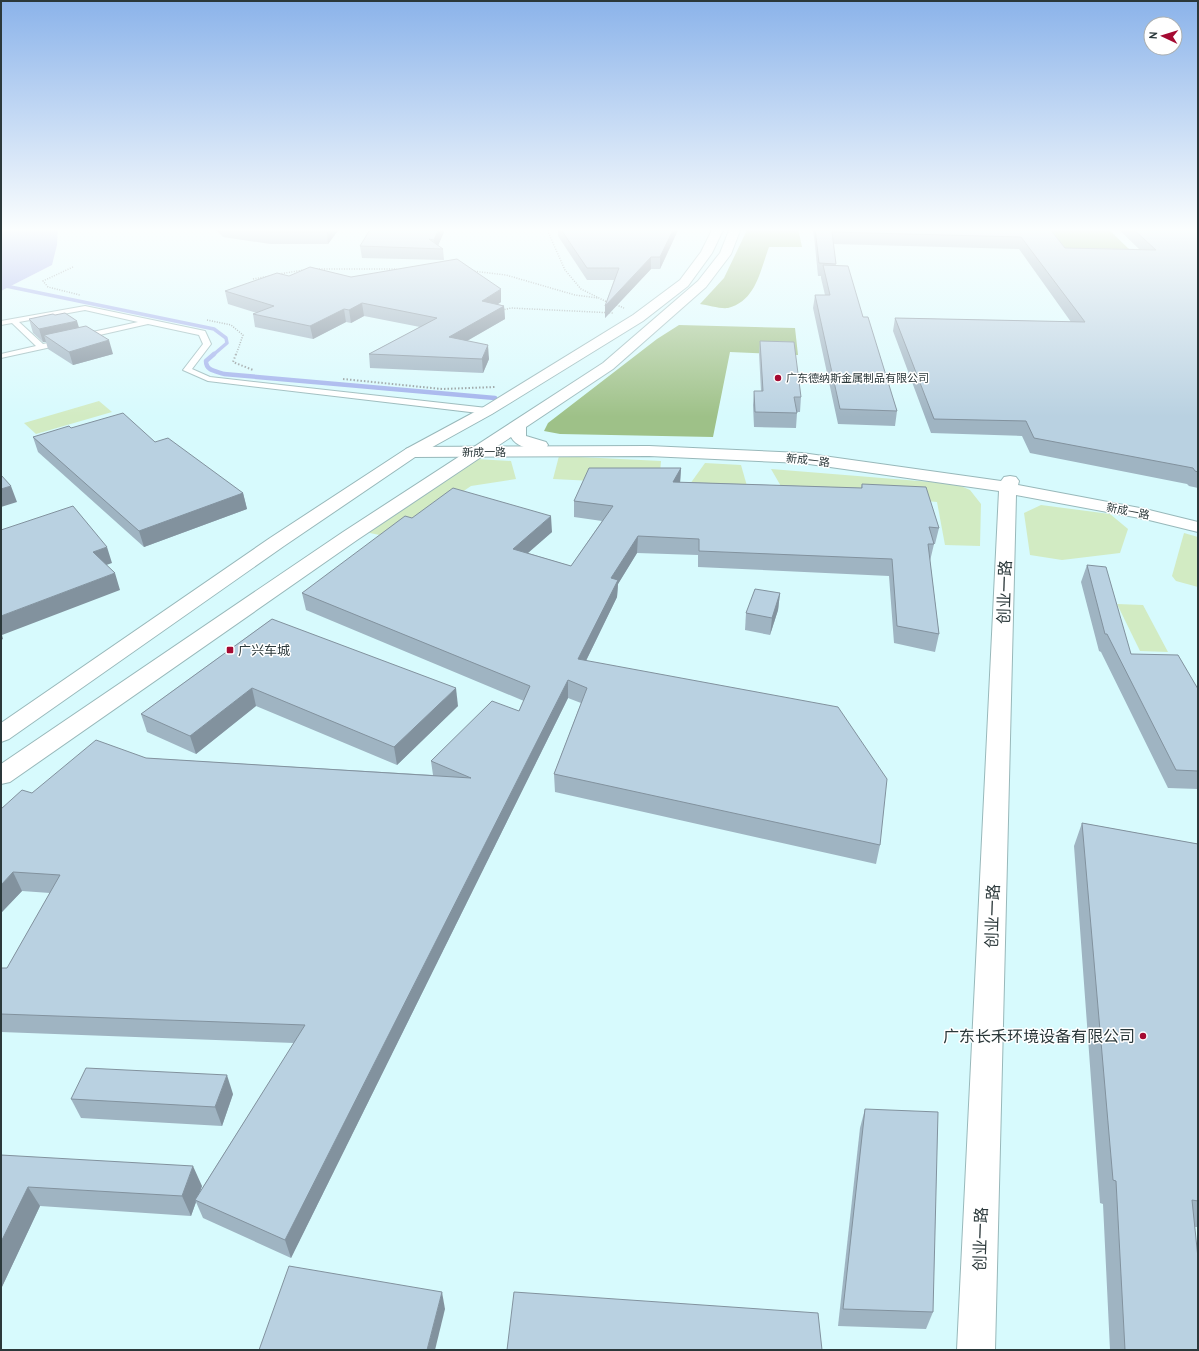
<svg xmlns="http://www.w3.org/2000/svg" width="1199" height="1351" font-family="'PT Sans','Noto Sans SC',sans-serif">
	<style>
		.built { fill: #d7fafd }
		.green { fill: #d2ebc3 }
		.forest { fill: #9ec188 }
		.water { fill: #a1b1ec }
		.lines { fill: none; stroke-linecap: round; stroke-linejoin: round }
		.stream-far1 { stroke: #a1b1ec; stroke-width: 3.5 }
		.stream { stroke: #a1b1ec; stroke-width: 4.5 }
		.lane-casing { stroke: #98b8ba; stroke-width: 2 }
		.secondary-casing { stroke: #98b8ba; stroke-width: 2 }
		.highway-casing { stroke: #98b8ba; stroke-width: 2 }
		.path-far1 { stroke: #919b9c; stroke-width: 1.5; stroke-dasharray: 1 1.5; stroke-linecap: butt }
		.path { stroke: #919b9c; stroke-width: 2; stroke-dasharray: 1.5 2; stroke-linecap: butt }
		.lane { fill: #fff; fill-rule: evenodd }
		.secondary { fill: #fff; fill-rule: evenodd }
		.highway { fill: #fff; fill-rule: evenodd }
		.wall { fill: #9fb4c2 }
		.shaded-wall { fill: #82929e }
		.building { fill: #b9d1e1; stroke: #82929e }
		.poi-dot { fill: #a50a32; stroke: #fff; stroke-width: 1.5 }
		.labels { text-anchor: middle; stroke-width: 3; stroke-linejoin: round; paint-order: stroke }
		.far-poi-label { font-size: 11px; fill: #2b383a; stroke: #fff; text-anchor: start }
		.far-street-label { font-size: 11px; fill: #2b383a; stroke: #fff }
		.poi-label { font-size: 13px; fill: #2b383a; stroke: #fff; text-anchor: start }
		.near-street-label { font-size: 16px; fill: #2b383a; stroke: #fff }
		.near-poi-label { font-size: 16px; fill: #2b383a; stroke: #fff; text-anchor: end }
	</style>
	<rect width="100%" height="100%" fill="#f6fdfd"/>
	<polygon class="built" points="58,228 1198,228 1198,1350 1,1350 1,291 52,265 57,245"/>
	<g class="green">
		<polygon points="99,401 112,412 36,434 24,423"/>
		<polygon points="559,456 661,461 660,473 613,482 553,479"/>
		<polygon points="476,459 511,461 516,479 471,486 394,538 365,532"/>
		<polygon points="705,463 741,465 747,486 690,484"/>
		<polygon points="771,469 956,484 970,490 981,504 980,546 945,545 937,502 782,488"/>
		<polygon points="1041,505 1110,514 1128,529 1120,553 1062,560 1030,555 1024,513"/>
		<polygon points="1184,533 1198,537 1198,587 1176,581 1172,576"/>
		<polygon points="1117,604 1143,605 1168,652 1140,651"/>
	</g>
	<g class="forest">
		<path d="M748,228h50l4,19h-33c-9,24 -13,54 -41,61 -8,1 -20,-3 -28,-4l24,-26z"/>
		<polygon points="1046,228 1107,228 1132,252 1067,251"/>
		<polygon points="679,325 795,328 798,355 730,352 713,437 560,434 544,431 548,423 657,339"/>
	</g>
	<polygon class="water" points="1,228 58,228 57,245 52,265 1,291"/>
	<g class="lines">
		<polyline class="stream-far1" points="1,285 214,329 226,338 227,343 213,355"/>
		<path class="stream" d="M214,354l-8,7c0,10 10,10 18,13l271,24"/>
		<defs>
			<polygon id="lane" points="85,306 205,331 211,344 192,369 210,377 487,408 491,411 487,414 208,381 183,370 203,344 199,335 148,324 82,339 78,337 79,335 138,322 85,310 19,322 43,344 62,340 66,342 65,344 1,358 1,354 36,346 12,323 1,325 1,321"/>
			<polygon id="secondary" points="649,446 802,453 1001,481 1004,477 1010,476 1016,477 1019,481 1018,485 1145,509 1198,522 1198,532 1145,519 1016,495 995,1350 957,1350 999,491 802,463 649,456 412,457 406,455 404,452 406,449 412,447"/>
			<g id="highway">
				<polygon points="713,228 724,228 712,253 688,286 643,321 492,414 418,455 284,546 9,739 1,742 1,723 270,538 406,449 482,408 633,315 680,280 701,252"/>
				<path d="M730,228h11l-10,26 -25,33 -93,82 -87,58v9l20,6 2,3 -2,3c-12,3 -29,0 -35,-11l-154,103 -347,242 -9,2v-20l342,-232 260,-169 95,-82 22,-28z"/>
			</g>
		</defs>
		<use href="#lane" class="lane-casing"/>
		<use href="#secondary" class="secondary-casing"/>
		<use href="#highway" class="highway-casing"/>
		<g class="path-far1">
			<polyline points="549,228 548,232 565,270 581,289 609,303"/>
			<polyline points="73,267 43,281 48,287 80,295"/>
			<polyline points="314,269 397,269"/>
			<polyline points="472,271 506,275 575,295 598,298"/>
			<polyline points="279,274 304,270"/>
			<polyline points="253,279 270,276"/>
			<polyline points="614,304 624,308"/>
			<polyline points="502,310 511,308 614,313"/>
			<polyline points="207,320 231,325 243,335 236,355"/>
		</g>
		<g class="path">
			<polyline points="236,354 233,362 253,370"/>
			<polyline points="343,379 442,389 495,387"/>
		</g>
		<use href="#lane" class="lane"/>
		<use href="#secondary" class="secondary"/>
		<use href="#highway" class="highway"/>
	</g>
	<g class="wall">
		<polygon points="214,228 340,228 328,244 270,244 223,237"/>
		<polygon points="558,228 679,228 660,269 651,269 605,318 605,306 614,280 587,280 558,236"/>
		<polygon points="812,228 1049,228 1065,248 1139,249 1117,228 1198,228 1198,488 1189,486 1187,484 1030,453 1022,436 931,433 893,331 895,318 1071,322 1019,249 833,244 836,266 863,317 897,411 895,426 838,424 813,308 815,295 825,295 821,278 821,276 818,276 814,236"/>
		<polygon points="444,232 438,245 443,249 444,260 362,258 360,246"/>
		<polygon points="289,276 351,277 501,302 498,304 504,306 505,319 467,341 489,359 483,373 370,368 369,354 420,327 364,316 351,323 346,322 313,339 255,327 253,314 257,313 228,304 225,291"/>
		<polygon points="29,319 79,327 113,354 73,365 48,349 46,342 43,342 33,333"/>
		<polygon points="760,341 801,397 800,412 797,412 797,413 796,428 754,427 753,405 754,391 761,391 759,354"/>
		<polygon points="71,428 155,442 243,493 247,509 144,547 38,452 33,437"/>
		<polygon points="681,468 680,482 861,488 862,484 939,528 935,544 934,544 930,561 939,634 935,652 894,643 889,576 698,567 698,555 637,553 618,584 617,597 586,661 880,845 876,864 555,792 554,774 581,703 568,698 291,1258 203,1218 196,1202 191,1216 40,1206 1,1289 1,1153 2,1155 202,1186 199,1193 294,1043 1,1032 1,968 7,968 50,893 22,891 1,913 32,793 146,758 433,775 431,761 519,711 524,701 306,610 302,593 412,518 552,532 528,553 571,566 602,521 574,517 574,501"/>
		<polygon points="1087,565 1131,654 1198,689 1198,789 1168,788 1101,652 1099,651 1081,582"/>
		<polygon points="780,593 778,610 770,635 745,630 746,613"/>
		<polygon points="272,619 458,706 397,765 256,706 196,754 147,732 141,714"/>
		<polygon points="1082,823 1198,844 1198,1227 1195,1227 1198,1350 1110,1350 1103,1204 1100,1203 1074,846"/>
		<polygon points="233,1094 222,1126 81,1118 71,1099"/>
		<polygon points="865,1109 933,1312 926,1329 838,1326 860,1128"/>
	</g>
	<g class="shaded-wall">
		<polygon points="330,228 340,228 328,244 327,232"/>
		<polygon points="439,228 444,228 444,232 437,248 435,248 434,240"/>
		<polygon points="674,228 679,228 660,269 660,257"/>
		<polygon points="651,257 651,269 605,318 605,306"/>
		<polygon points="501,289 501,302 483,314 482,301"/>
		<polygon points="362,303 364,316 351,323 349,310"/>
		<polygon points="504,306 505,319 451,350 449,337"/>
		<polygon points="344,309 346,322 313,339 310,326"/>
		<polygon points="77,321 81,334 44,335 46,342 43,342 39,329"/>
		<polygon points="109,340 113,354 73,365 69,352"/>
		<polygon points="488,345 489,359 483,373 482,359"/>
		<polygon points="681,468 680,484 673,482"/>
		<polygon points="11,486 17,502 1,507 1,489"/>
		<polygon points="243,493 247,509 144,547 139,531"/>
		<polygon points="551,516 552,532 514,565 513,549"/>
		<polygon points="638,536 637,553 618,584 617,597 578,677 578,659 611,578"/>
		<polygon points="107,547 112,563 98,568 93,552"/>
		<polygon points="115,573 120,590 2,635 3,639 1,640 1,616"/>
		<polygon points="780,593 778,610 770,635 772,618"/>
		<polygon points="568,680 568,698 291,1258 285,1240"/>
		<polygon points="252,688 256,706 196,754 190,736"/>
		<polygon points="456,688 458,706 397,765 394,747"/>
		<polygon points="13,872 22,891 1,913 1,885"/>
		<polygon points="227,1075 233,1094 222,1126 215,1107"/>
		<polygon points="193,1166 202,1186 197,1201 195,1200 196,1202 191,1216 182,1196"/>
		<polygon points="28,1187 40,1206 1,1289 1,1242"/>
		<polygon points="442,1292 445,1309 435,1350 427,1350"/>
	</g>
	<g class="building">
		<polygon points="240,228 330,228 327,232 268,232"/>
		<polygon points="371,228 439,228 434,240 429,239 443,249 360,246"/>
		<polygon points="560,228 674,228 660,257 651,257 605,306 619,268 587,268"/>
		<polygon points="815,228 1049,228 1065,248 1156,250 1132,228 1198,228 1198,472 1195,471 1193,468 1034,438 1026,421 934,419 895,318 1085,322 1021,237 832,232 836,264 819,263"/>
		<polygon points="457,259 501,289 482,301 504,306 449,337 488,345 482,359 369,354 437,318 362,303 349,310 344,309 310,326 253,314 274,306 225,291 277,273 289,276 310,267 351,277"/>
		<polygon points="823,265 848,266 863,317 868,317 897,411 840,409 815,295 830,295"/>
		<polygon points="65,313 77,321 39,329 29,319 53,314 55,315"/>
		<polygon points="86,326 109,340 69,352 44,335"/>
		<polygon points="760,341 794,342 801,397 794,397 797,413 755,412 754,391 763,391"/>
		<polygon points="123,413 155,442 168,438 243,493 139,531 33,437 69,426 71,428"/>
		<polygon points="589,468 681,468 673,482 862,488 862,484 926,487 939,528 929,527 934,544 928,544 939,634 897,626 892,559 699,551 699,539 638,536 611,578 618,580 578,659 838,707 887,779 880,845 554,774 587,688 568,680 285,1240 195,1200 305,1025 1,1014 1,968 7,968 60,875 13,872 1,885 1,809 22,790 32,793 96,740 146,758 471,778 431,761 492,701 519,711 530,686 302,593 405,516 412,518 453,488 551,516 513,549 571,566 613,506 574,501"/>
		<polygon points="1,475 11,486 1,489"/>
		<polygon points="73,506 107,547 93,552 115,573 1,616 1,530"/>
		<polygon points="1087,565 1106,567 1131,654 1178,655 1198,689 1198,771 1176,770 1107,634 1105,634"/>
		<polygon points="755,589 780,593 772,618 746,613"/>
		<polygon points="272,619 456,688 394,747 252,688 190,736 141,714"/>
		<polygon points="1082,823 1198,844 1198,1201 1192,1200 1198,1258 1198,1350 1125,1350 1116,1181 1113,1180"/>
		<polygon points="86,1068 227,1075 215,1107 71,1099"/>
		<polygon points="865,1109 938,1112 933,1312 843,1309"/>
		<polygon points="1,1155 193,1166 182,1196 28,1187 1,1242"/>
		<polygon points="289,1266 442,1292 427,1350 259,1350"/>
		<polygon points="514,1292 818,1313 822,1350 507,1350"/>
	</g>
	<linearGradient id="sky" x2="0" y2="1"><stop stop-color="#8bb3ea"/><stop offset="0.55" stop-color="#fbfefe"/><stop offset="1" stop-color="#fbfefe" stop-opacity="0"/></linearGradient>
	<rect width="1199" height="417" fill="url(#sky)"/>
	<g class="poi-dot">
		<circle cx="778" cy="378" r="4"/>
		<rect x="226" y="646" width="8" height="8" rx="2"/>
		<circle cx="1143" cy="1036" r="4"/>
	</g>
	<g class="labels">
		<g class="far-poi-label">
			<text x="786" y="382">广东德纳斯金属制品有限公司</text>
		</g>
		<g class="far-street-label">
			<text x="484" y="456">新成一路</text>
			<text transform="translate(808 460) rotate(6)" y="4">新成一路</text>
			<text transform="translate(1128 511) rotate(11)" y="4">新成一路</text>
		</g>
		<g class="poi-label">
			<text x="238" y="655">广兴车城</text>
		</g>
		<g class="near-street-label">
			<text transform="translate(1004 592) rotate(-88)" y="6">创业一路</text>
			<text transform="translate(992 916) rotate(-88)" y="6">创业一路</text>
			<text transform="translate(980 1239) rotate(-88)" y="6">创业一路</text>
		</g>
		<g class="near-poi-label">
			<text x="1135" y="1042">广东长禾环境设备有限公司</text>
		</g>
	</g>
	<rect width="1199" height="1351" fill="none" stroke="#2b383a" stroke-width="4"/>
	<g transform="translate(1163 36) rotate(274)"><circle r="19" fill="#ffffff" stroke="#aaafb0"/>
	<path d="M0-3L7 15L0 10L-7 15Z" fill="#a50a32"/>
	<text y="-6" font-size="11" font-weight="bold" text-anchor="middle" fill="#2b383a">N</text>
	</g>
</svg>
